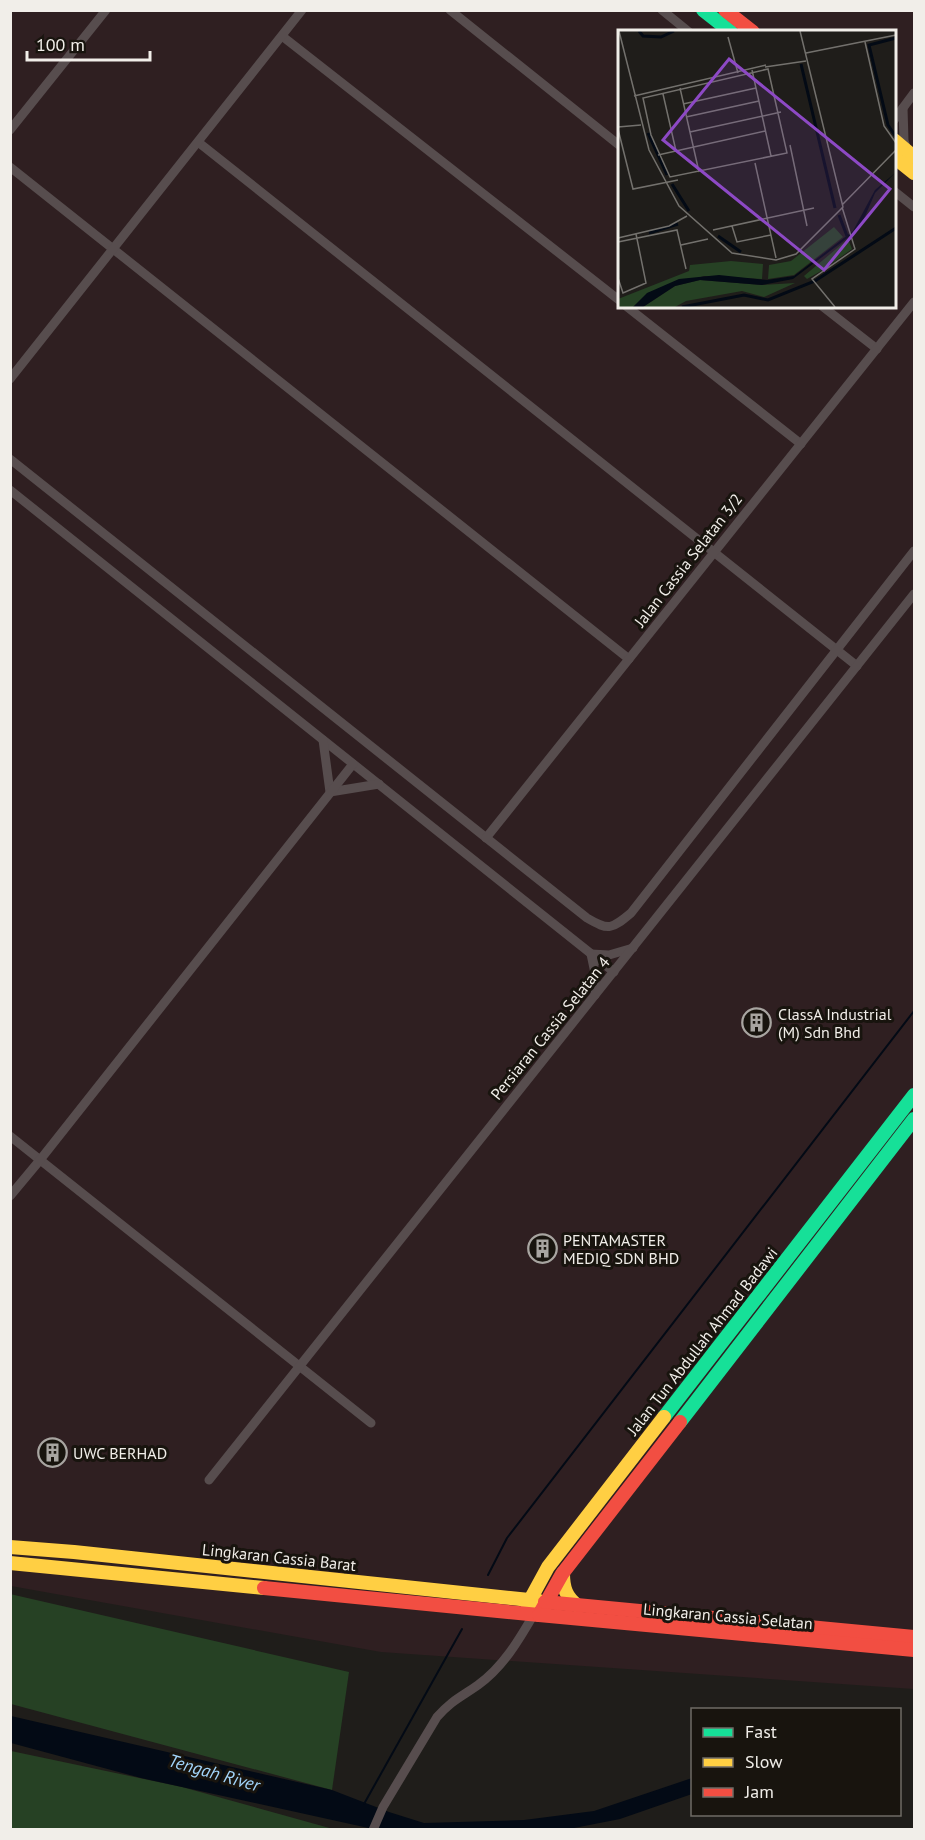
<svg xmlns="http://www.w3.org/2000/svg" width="925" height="1840" font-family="'PT Sans',sans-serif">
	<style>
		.industrial { fill: #2f1f21; fill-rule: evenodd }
		.green { fill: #264124 }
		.water { fill: #030a15 }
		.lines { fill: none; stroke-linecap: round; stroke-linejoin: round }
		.stream { stroke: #030a15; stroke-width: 2 }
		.street { stroke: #574d4e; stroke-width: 9 }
		.fast { stroke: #16e098; stroke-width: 14 }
		.slow { stroke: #ffcf43; stroke-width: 14 }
		.jam { stroke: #f24e42; stroke-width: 14 }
		.labels { text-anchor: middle; stroke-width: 6; stroke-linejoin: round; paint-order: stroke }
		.street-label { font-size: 16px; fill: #f1eee9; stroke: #18140e }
		.poi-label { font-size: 16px; fill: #f1eee9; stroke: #18140e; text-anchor: start }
		.water-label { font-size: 18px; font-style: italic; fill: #a2d4f9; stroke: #18140e }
		.inset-river { fill: none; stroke: #030a15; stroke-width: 3 }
		.inset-road { fill: none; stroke: #73716d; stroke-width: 1.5 }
		.view { fill: #8d49c5; fill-opacity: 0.15; stroke: #8d49c5; stroke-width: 3 }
		.inset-edge { fill: none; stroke: #f1eee9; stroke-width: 3 }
	</style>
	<rect width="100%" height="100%" fill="#1f1d1a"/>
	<path class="industrial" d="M10,11h904v1678l-533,-37 -370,-66zM619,32h275v274h-275z"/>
	<g class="green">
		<polygon points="10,1594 349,1672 332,1790 11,1704"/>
		<polygon points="11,1751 182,1787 333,1829 11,1830"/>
	</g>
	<polygon class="water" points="11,1716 332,1790 389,1812 424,1823 524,1820 594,1811 692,1778 692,1794 620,1819 569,1829 373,1829 141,1778 11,1743"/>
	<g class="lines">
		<g class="stream">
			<polyline points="488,1575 507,1538 914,1011"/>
			<polyline points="364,1804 462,1629"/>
		</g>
		<g class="street">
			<polyline points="450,10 619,145"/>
			<polyline points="662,10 689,32"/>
			<polyline points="282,36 619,300"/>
			<polyline points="903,108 904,141 907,150"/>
			<polyline points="894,120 914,93"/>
			<polyline points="10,130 106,10"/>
			<polyline points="198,142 857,666"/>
			<polyline points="10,167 629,659"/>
			<polyline points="894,191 914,207"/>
			<polyline points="626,306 801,444"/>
			<polyline points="822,306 877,349"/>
			<polyline points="10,379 302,10"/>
			<path d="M10,459l577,459c22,13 25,11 44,-5l283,-362"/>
			<polyline points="10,490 614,972"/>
			<polyline points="323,740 330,792 379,784"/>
			<polyline points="486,838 914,302"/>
			<polyline points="595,995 595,973 591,954 609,955 633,948"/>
			<polyline points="10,1136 371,1423"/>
			<polyline points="10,1196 40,1160 353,764"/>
			<polyline points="209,1480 914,594"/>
			<path d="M373,1830l10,-23 54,-90c15,-17 24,-20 41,-32 25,-18 41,-45 56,-71"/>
		</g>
		<g class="fast">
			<polyline points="703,10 731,32"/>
			<polyline points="664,1417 914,1095"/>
			<polyline points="680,1422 914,1119"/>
		</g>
		<g class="slow">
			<polyline points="894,140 914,157"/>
			<polyline points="894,157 914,173"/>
			<polyline points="10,1547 74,1552 539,1601"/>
			<polyline points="10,1563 264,1588"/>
			<path d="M563,1573c0,15 3,24 15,33"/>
			<polyline points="526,1613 530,1600 548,1567 664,1417"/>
		</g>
		<g class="jam">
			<polyline points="725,10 753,32"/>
			<polyline points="264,1588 539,1615 562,1574 680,1422"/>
			<polyline points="545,1602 914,1637"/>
			<polyline points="539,1615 914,1650"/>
		</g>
	</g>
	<defs>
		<symbol id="building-ring" viewBox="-11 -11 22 22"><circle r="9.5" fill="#18140e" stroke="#a8a5a1" stroke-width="1.5"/><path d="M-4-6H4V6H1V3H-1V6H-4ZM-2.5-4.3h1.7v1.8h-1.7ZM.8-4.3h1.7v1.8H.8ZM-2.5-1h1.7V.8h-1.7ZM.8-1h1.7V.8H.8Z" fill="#a8a5a1"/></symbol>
	</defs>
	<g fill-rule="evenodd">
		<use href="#building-ring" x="740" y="1006" width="33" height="33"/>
		<use href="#building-ring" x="526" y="1232" width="33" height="33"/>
		<use href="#building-ring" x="36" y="1436" width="33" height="33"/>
	</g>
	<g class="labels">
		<g class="street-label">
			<text transform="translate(688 560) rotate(-52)" y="6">Jalan Cassia Selatan 3/2</text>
			<text transform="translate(550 1028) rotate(-51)" y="6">Persiaran Cassia Selatan 4</text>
			<text transform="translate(702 1341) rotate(-52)" y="6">Jalan Tun Abdullah Ahmad Badawi</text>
			<text transform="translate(279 1557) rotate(6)" y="6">Lingkaran Cassia Barat</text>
			<text transform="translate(728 1616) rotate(5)" y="6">Lingkaran Cassia Selatan</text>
		</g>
		<g class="poi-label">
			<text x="778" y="1020">ClassA Industrial<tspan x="778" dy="18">(M) Sdn Bhd</tspan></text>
			<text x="563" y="1246">PENTAMASTER<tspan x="563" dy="18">MEDIQ SDN BHD</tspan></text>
			<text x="73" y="1459">UWC BERHAD</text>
		</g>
		<g class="water-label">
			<text transform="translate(214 1773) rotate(16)" y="6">Tengah River</text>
		</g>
	</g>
	<g transform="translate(618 30)">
		<rect width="278" height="278" fill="#1f1d1a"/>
		<path d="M216,197l9,10 -49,38 -26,4 1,-14 22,-4zM230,209l4,10 -31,22 -14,8 -3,-3zM113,231l32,3 -1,15 -58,-3 -56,17 -15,14h-15v-8l71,-28 1,-6zM82,250l62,5 33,-2 -31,14 -22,-6 -56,10 -11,6h-32l32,-21z" fill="#264124"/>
		<path d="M277,143l-20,20 -12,28 -9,12 -61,46 -31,6 -62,-5 -25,6 -32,21h-10l14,-14 32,-14 40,-4 48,5 27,-4 59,-45 22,-41z" fill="#030a15"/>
		<path class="inset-river" d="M21,1l4,5 18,1 13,-6M278,8l-27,7 19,80 8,12M183,34l34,144M30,103l19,42M54,154l17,27M221,185l8,21M31,203l29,-9M100,206l23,16M64,277l62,-12 24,5 47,-19 81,-53"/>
		<path class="inset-road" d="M1,1l30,119 30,56 53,47 44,7 20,-6 47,-47 -43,-176M110,7l10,36M247,12l19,84 12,17M188,23l90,-18M147,37l41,-6M150,39l19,84 -117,24 -19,-42 -8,-37zM134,40l19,86M62,58l19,84M45,64l13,57M16,66l132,-31M65,74l73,-16M68,87l73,-16M0,97l23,-2M0,99l15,60 45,-9M72,102l91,-20M172,115l17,81M40,125l107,-24M137,133l21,95M224,175l54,-55M114,196l5,16 34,-7M95,200l101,-22M0,208l51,-12 18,-10M0,212l59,-12 9,39M63,215l27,-6M0,248l5,15 23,-10 -10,-49M217,277l-23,-28 43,-30 -13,-42"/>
		<path class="view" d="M111,29l161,130 -66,81 -161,-130z"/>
		<rect width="278" height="278" class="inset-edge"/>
	</g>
	<rect width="925" height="1840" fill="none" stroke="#f1eee9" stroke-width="24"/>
	<rect x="691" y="1708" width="210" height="108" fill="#18140e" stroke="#6f6b66" stroke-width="1.5"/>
	<rect x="703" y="1728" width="30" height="9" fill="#16e098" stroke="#6f6b66" stroke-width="1.5"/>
	<text x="745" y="1738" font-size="18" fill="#f1eee9">Fast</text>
	<rect x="703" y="1758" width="30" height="9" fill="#ffcf43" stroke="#6f6b66" stroke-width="1.5"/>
	<text x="745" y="1768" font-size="18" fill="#f1eee9">Slow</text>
	<rect x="703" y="1788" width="30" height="9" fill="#f24e42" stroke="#6f6b66" stroke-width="1.5"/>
	<text x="745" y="1798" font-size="18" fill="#f1eee9">Jam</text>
	<path d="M27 51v9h123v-9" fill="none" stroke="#f1eee9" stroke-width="3"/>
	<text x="36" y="51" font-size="18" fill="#f1eee9" stroke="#18140e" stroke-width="4.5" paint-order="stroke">100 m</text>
</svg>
